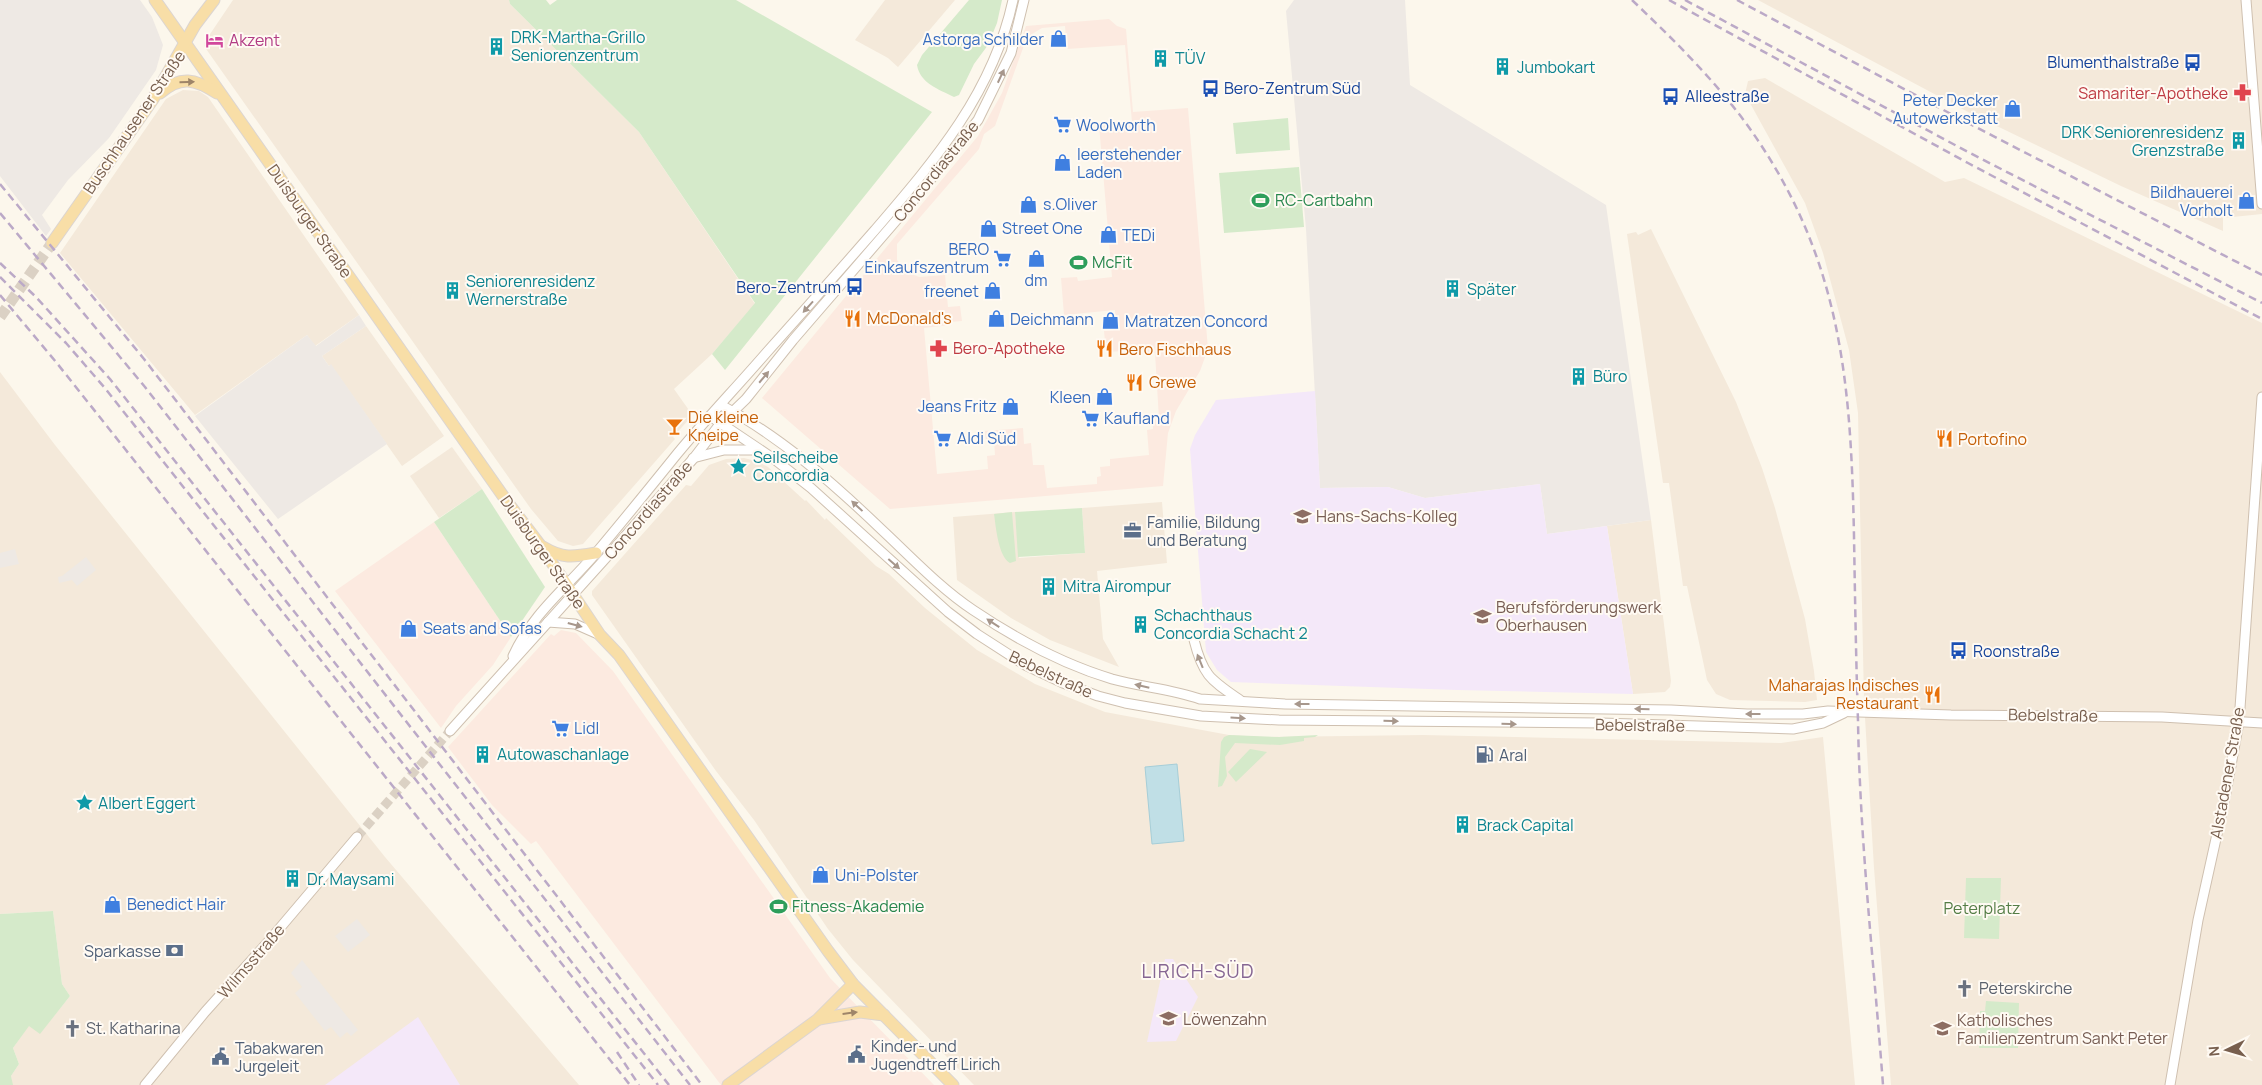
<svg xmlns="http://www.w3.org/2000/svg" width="2262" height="1085" font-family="Manrope,sans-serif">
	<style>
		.residential { fill: #f4e9da }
		.commercial { fill: #fceae0; fill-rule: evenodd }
		.industrial { fill: #eee9e4 }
		.education { fill: #f4e8f9 }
		.green { fill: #d5eaca }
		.water { fill: #c0dfe6; stroke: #a6ced8 }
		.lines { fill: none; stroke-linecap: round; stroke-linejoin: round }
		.minor-tunnel { stroke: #dbd1c4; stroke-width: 9; stroke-dasharray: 9 4.5; stroke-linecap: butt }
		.major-tunnel { stroke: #dbd1c4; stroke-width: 11; stroke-dasharray: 11 5.5; stroke-linecap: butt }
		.minor-casing { stroke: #cfc0b0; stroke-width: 11 }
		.major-casing { stroke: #dcd5d1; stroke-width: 13 }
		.minor { stroke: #fff; stroke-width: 9 }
		.major { stroke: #f8dea7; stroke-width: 11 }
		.rail { stroke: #bba9c7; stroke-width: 2.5; stroke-dasharray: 8 5; stroke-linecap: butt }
		.oneway { fill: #a7978c }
		.oneway2 { fill: #9e8569 }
		.labels { text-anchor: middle; stroke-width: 4; stroke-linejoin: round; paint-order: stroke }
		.culture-label { font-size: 16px; fill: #0d838f; stroke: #fffaf3; text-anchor: start }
		.shop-label { font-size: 16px; fill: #366cbe; stroke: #fffaf3; text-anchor: start }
		.hotel-label { font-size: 16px; fill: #b23c85; stroke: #fffaf3; text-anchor: start }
		.transit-label { font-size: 16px; fill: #164399; stroke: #fffaf3; text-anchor: start }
		.health-label { font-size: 16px; fill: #be3a42; stroke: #fffaf3; text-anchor: end }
		.street-label { font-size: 16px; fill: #785f4e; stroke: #fffaf3 }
		.leisure-label { font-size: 16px; fill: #27864d; stroke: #fffaf3; text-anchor: start }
		.food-label { font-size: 16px; fill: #c56008; stroke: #fffaf3; text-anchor: start }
		.education-label { font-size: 16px; fill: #785e54; stroke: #fffaf3; text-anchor: start }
		.service-label { font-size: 16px; fill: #4e5e75; stroke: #fffaf3; text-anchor: start }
		.park-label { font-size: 16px; fill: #547d46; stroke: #fffaf3 }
		.worship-label { font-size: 16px; fill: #5b616d; stroke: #fffaf3; text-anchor: start }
		.quarter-label { font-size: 19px; letter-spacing: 1px; fill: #866693; stroke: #fffaf3 }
	</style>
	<rect width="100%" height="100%" fill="#fcf7ec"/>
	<g class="residential">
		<polygon points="233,0 509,0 510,4 639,132 755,304 712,354 674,389 691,413 691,417 673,437 675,439 583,544 573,546 558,541 531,509 204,46 204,43"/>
		<polygon points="885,0 955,0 898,67 888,58 855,40"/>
		<polygon points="1758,0 2262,0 2262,214 2223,218 2223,231 2121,186 1970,113"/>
		<polygon points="1765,78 1945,182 1964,178 2262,323 2262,1085 1891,1085 1874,868 1864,701 1858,413 1849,350 1823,253 1805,203 1745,94 1748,81"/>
		<polygon points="183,90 199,91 208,97 359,315 315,346 307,335 195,415 60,253 166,99"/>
		<polygon points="1651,229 1736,402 1762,468 1775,508 1805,619 1814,671 1817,700 1805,702 1730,700 1716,694 1707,680 1687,586 1683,586 1669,483 1663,483 1627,234 1636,232 1638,235"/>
		<polygon points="366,326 444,436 402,466 331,365 329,366 322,356"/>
		<polygon points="0,372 55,445 385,857 579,1085 12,1085 11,1076 19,1064 13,1048 29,1025 40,1033 70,996 62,984 53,911 0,914"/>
		<polygon points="452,447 482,489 439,518 410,476"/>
		<polygon points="744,458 756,461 768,467 805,501 806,500 825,520 826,518 876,566 889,574 925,608 977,650 1035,684 1105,712 1229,735 1263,737 1423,735 1781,743 1823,737 1855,1085 974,1085 853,960 828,929 754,820 716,771 592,595 592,591 686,485 691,486 709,465 726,459"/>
		<polygon points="1162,502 1167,563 1097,571 1103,639 1119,667 1050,640 1011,618 957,580 953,517 1015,512 1019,558 1085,553 1082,508"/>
		<polygon points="1651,520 1671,681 1670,687 1665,692 1633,694 1607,526"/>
	</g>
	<g class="commercial">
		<path d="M1109,19l8,7 9,3 7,83 55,-4 20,241 -8,22 -24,40 -8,22 -5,53 -273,23 -128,-111 216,-262 24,-43 24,-67zM1065,26l2,23 58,-4 7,77 -33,3 13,152 -34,4 -1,-4 -16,1 3,37 51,-5 1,20 -12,1 2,21 18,-1 1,5 30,-3 4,66 -6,1v9l-6,1 2,25 -39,4v7l-10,1 1,9 -4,1v7l-50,4 -3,-23h-11l-2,-22 -7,1 -1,-16 -38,3 1,9h8l1,15 -8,1 1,13 -51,5 -13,-146 26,-3v-3l12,-1 -2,-15 -12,1 -3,-32 -26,2 -14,-6 -8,-11v-16l82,-95 5,-15 11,-8 32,-89 15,-9z"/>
		<polygon points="434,522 511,637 493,665 456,706 441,728 335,591"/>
		<polygon points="561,630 576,633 613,671 830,978 934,1085 721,1085 536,841 531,844 492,805 448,747 551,634 554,636"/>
	</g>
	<g class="industrial">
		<polygon points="0,0 140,0 152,17 163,45 156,70 109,138 68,180 42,215 51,229 46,236 0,176"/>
		<polygon points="1294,0 1405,0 1410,85 1606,205 1651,520 1547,534 1540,484 1425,498 1388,487 1320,488 1306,229 1286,11"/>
		<polygon points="359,315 366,326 322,356 329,366 331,364 387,444 278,519 195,416 307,335 316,346"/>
		<polygon points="15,549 19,564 0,568 0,553"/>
		<polygon points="86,557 96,570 77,586 72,580 59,583 58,577 62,576"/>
		<polygon points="357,919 370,935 348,952 335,936"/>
		<polygon points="302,960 358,1030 351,1036 347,1032 340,1038 331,1027 325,1031 295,993 302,987 291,973"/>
	</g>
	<g class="education">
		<polygon points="1315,391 1320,488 1388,487 1425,498 1540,484 1547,534 1607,526 1633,694 1457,690 1231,682 1217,670 1206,652 1190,449 1195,435 1216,400"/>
		<polygon points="1165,959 1173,959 1198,997 1176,1041 1147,1042"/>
		<polygon points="418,1017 460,1085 325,1085"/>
	</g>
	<g class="green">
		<polygon points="509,0 546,0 550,5 557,0 736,0 932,112 725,370 712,354 755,303 639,132 510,4"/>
		<path d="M969,0h33l-5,23 -9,22 -14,19 -15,31 -5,2c-16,-8 -34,-14 -37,-32l5,-10z"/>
		<polygon points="1288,118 1290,150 1236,154 1233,123"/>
		<polygon points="1299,167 1304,227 1224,233 1219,173"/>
		<polygon points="482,489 545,587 511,637 434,522"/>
		<polygon points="1082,508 1085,553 1018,557 1015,512"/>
		<path d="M1012,512l4,49 -6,2c-12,-7 -14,-36 -16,-49z"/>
		<polygon points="1229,735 1279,737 1318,735 1315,737 1304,738 1304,741 1280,745 1235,743 1225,757 1227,776 1222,786 1218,787 1221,742 1224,737"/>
		<polygon points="1250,749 1267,752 1236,782 1228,772"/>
		<polygon points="1966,878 2001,878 1999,939 1964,938"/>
		<polygon points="53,911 62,984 70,996 40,1034 29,1026 13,1048 19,1064 11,1076 13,1085 0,1085 0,914"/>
		<polygon points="1986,1001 2019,1003 2018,1048 1979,1048 1980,1011 1985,1011"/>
	</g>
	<polygon class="water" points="1177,764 1184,841 1152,844 1145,767"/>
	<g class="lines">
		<polyline class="minor-tunnel" points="357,837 450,731"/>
		<polyline class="major-tunnel" points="0,317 52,243"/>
		<defs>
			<g id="minor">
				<polyline points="2246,0 2262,204"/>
				<path d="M721,405c60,32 112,78 161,125 29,27 58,58 91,80 43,29 89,54 139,69 29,8 60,10 88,20l85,5 386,6 76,4h56l25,-3 123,4 211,2 100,6"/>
				<polyline points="710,416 774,459 811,488 948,612 977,634 1025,665 1063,683 1098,696 1125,703 1201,716 1279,720 1601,723 1793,729 1823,723 1844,713"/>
				<polyline points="693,458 724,450 756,450"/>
				<polyline points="548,622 575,624 600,635"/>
				<path d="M1194,640c9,36 17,40 46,60"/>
				<path d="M513,656c19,-42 54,-69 83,-103 26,-31 52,-63 77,-94 30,-37 63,-71 94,-107 36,-40 72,-81 108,-122 60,-70 118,-137 138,-230"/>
				<polyline points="450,731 613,550 693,459 720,424 746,399 793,340 919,194 978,120 1011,53 1024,0"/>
				<polyline points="145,1085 205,1012 268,942 357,837"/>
				<polyline points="2170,1085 2198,920 2225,798 2239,722 2262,397"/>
			</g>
			<g id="major">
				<polyline points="155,0 508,503 540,545 600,635 619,655 828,951 853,984 953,1085"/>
				<path d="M160,93c21,-18 35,-14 57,0"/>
				<polyline points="52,243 153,99 195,25 214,0"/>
				<path d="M543,547c20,12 30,10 53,6"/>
				<polyline points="819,1019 860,1012 884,1015"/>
				<polyline points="728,1085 817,1020 853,984"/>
			</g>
		</defs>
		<use href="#minor" class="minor-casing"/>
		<use href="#major" class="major-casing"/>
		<use href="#minor" class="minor"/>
		<use href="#major" class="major"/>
		<g class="rail">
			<path d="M1632,0c46,44 92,89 127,142 84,126 92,248 95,394 1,61 2,123 4,185 2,122 16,243 25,364"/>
			<polyline points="1669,0 1968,163 2262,319"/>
			<polyline points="1685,0 1968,152 2262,303"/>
			<polyline points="1737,0 1968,123 2262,275"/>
			<polyline points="0,184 144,359 702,1085"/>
			<polyline points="0,213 145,387 690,1085"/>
			<polyline points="0,263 36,297 110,379 669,1085"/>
			<polyline points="0,277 66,343 104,387 658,1085"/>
			<polyline points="0,295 56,362 630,1085"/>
			<polyline points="617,1052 639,1085"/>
		</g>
	</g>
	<defs><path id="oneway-solid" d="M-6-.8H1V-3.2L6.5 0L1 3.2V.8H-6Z" transform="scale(1.25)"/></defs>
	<g class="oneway">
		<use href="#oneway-solid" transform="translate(1001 76) rotate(-65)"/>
		<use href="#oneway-solid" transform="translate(808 307) rotate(132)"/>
		<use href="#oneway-solid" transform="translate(764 377) rotate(-50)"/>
		<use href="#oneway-solid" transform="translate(857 506) rotate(-137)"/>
		<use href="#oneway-solid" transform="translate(894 564) rotate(41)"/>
		<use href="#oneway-solid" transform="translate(993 623) rotate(-147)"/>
		<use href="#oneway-solid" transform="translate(575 625) rotate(15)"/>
		<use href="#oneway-solid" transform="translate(1200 661) rotate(-112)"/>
		<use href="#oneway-solid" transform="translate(1142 686) rotate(-167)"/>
		<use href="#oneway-solid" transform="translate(1302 704) rotate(-180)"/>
		<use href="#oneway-solid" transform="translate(1642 709) rotate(-179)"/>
		<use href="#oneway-solid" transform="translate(1753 714) rotate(-180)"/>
		<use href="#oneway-solid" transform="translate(1238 718) rotate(3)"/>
		<use href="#oneway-solid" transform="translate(1391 721) rotate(1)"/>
		<use href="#oneway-solid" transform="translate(1509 724) rotate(1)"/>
	</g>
	<g class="oneway2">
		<use href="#oneway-solid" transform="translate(187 82) rotate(-1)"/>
		<use href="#oneway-solid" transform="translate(850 1013) rotate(-7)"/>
	</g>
	<defs>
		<symbol id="shop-bare" viewBox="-9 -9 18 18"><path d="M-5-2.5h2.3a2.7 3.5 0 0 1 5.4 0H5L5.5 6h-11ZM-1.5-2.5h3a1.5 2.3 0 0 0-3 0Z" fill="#3f7fe0" stroke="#fffaf3" stroke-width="2.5" paint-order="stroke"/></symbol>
		<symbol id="hotel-bare" viewBox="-9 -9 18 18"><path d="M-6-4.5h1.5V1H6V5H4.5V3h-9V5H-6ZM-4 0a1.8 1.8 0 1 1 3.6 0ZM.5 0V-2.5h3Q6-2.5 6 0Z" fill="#d1479c" stroke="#fffaf3" stroke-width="2.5" paint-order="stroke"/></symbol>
		<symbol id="building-bare" viewBox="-9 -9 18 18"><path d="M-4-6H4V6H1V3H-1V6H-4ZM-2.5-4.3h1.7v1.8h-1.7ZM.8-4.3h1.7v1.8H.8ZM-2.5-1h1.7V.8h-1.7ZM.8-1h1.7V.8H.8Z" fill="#0f9aa8" stroke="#fffaf3" stroke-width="2.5" paint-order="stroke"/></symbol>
		<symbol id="bus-bare" viewBox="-9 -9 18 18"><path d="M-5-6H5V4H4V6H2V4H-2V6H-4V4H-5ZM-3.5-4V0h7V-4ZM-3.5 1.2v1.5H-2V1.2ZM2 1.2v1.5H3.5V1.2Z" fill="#1a4fb4" stroke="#fffaf3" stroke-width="2.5" paint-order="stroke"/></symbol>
		<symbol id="pharmacy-bare" viewBox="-9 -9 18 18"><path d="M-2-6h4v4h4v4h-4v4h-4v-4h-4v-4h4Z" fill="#e0444e" stroke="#fffaf3" stroke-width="2.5" paint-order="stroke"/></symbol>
		<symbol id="supermarket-bare" viewBox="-9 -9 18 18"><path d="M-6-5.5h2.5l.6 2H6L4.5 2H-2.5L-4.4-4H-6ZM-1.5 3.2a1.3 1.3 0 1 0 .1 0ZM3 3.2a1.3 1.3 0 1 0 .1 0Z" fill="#3f7fe0" stroke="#fffaf3" stroke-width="2.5" paint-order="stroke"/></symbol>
		<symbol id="stadium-bare" viewBox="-9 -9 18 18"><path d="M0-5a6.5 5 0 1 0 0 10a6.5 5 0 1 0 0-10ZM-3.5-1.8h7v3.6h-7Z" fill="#2e9e5b" stroke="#fffaf3" stroke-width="2.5" paint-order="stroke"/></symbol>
		<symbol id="restaurant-bare" viewBox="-9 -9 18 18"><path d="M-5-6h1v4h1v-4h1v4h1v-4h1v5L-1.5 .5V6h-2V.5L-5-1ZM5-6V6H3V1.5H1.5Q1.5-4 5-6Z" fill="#e8710a" stroke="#fffaf3" stroke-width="2.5" paint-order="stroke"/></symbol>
		<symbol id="bar-bare" viewBox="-9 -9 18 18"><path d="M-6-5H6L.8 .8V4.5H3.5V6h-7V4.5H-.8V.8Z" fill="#e8710a" stroke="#fffaf3" stroke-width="2.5" paint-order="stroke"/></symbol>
		<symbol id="sight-bare" viewBox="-9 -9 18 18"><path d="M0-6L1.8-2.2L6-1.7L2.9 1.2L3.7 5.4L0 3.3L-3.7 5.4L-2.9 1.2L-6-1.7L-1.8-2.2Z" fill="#0f9aa8" stroke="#fffaf3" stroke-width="2.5" paint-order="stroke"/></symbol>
		<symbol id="school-bare" viewBox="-9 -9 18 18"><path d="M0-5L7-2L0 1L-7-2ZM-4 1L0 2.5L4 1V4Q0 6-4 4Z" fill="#8d6e63" stroke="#fffaf3" stroke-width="2.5" paint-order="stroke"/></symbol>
		<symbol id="office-bare" viewBox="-9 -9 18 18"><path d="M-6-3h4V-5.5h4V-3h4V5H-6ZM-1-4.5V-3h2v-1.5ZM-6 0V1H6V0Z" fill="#5c6f8a" stroke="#fffaf3" stroke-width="2.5" paint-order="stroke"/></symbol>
		<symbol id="university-bare" viewBox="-9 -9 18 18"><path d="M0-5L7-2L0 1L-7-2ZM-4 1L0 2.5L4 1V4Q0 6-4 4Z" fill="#8d6e63" stroke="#fffaf3" stroke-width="2.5" paint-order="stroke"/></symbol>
		<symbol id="fuel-bare" viewBox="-9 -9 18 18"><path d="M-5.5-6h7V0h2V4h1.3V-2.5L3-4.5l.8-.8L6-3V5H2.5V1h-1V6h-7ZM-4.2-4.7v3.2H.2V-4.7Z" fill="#5c6f8a" stroke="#fffaf3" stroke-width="2.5" paint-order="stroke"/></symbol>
		<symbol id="bank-bare" viewBox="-9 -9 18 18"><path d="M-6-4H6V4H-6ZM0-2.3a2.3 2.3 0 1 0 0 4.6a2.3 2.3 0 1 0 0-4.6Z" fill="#5c6f8a" stroke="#fffaf3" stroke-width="2.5" paint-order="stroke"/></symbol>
		<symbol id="church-bare" viewBox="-9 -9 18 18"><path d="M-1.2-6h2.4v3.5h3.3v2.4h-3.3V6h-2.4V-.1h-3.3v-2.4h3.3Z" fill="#6b7280" stroke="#fffaf3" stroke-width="2.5" paint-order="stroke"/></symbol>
		<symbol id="civic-bare" viewBox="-9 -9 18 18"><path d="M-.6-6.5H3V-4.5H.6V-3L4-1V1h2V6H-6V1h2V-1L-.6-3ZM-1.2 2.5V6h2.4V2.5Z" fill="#5c6f8a" stroke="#fffaf3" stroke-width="2.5" paint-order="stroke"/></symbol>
	</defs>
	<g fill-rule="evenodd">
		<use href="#shop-bare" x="1046" y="26" width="25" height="25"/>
		<use href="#hotel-bare" x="202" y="28" width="25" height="25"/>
		<use href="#building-bare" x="484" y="34" width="25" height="25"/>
		<use href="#building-bare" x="1148" y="46" width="25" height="25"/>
		<use href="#bus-bare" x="2180" y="50" width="25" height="25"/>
		<use href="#building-bare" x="1490" y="54" width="25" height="25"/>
		<use href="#bus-bare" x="1198" y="76" width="25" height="25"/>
		<use href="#pharmacy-bare" x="2230" y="80" width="25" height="25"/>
		<use href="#bus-bare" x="1658" y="84" width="25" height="25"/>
		<use href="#shop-bare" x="2000" y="96" width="25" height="25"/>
		<use href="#supermarket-bare" x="1050" y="112" width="25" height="25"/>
		<use href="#building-bare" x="2226" y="128" width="25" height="25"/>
		<use href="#shop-bare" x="1050" y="150" width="25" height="25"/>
		<use href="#stadium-bare" x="1248" y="188" width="25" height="25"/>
		<use href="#shop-bare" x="2234" y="188" width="25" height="25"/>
		<use href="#shop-bare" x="1016" y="192" width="25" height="25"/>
		<use href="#shop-bare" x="976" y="216" width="25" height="25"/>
		<use href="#shop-bare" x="1096" y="222" width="25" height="25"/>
		<use href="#supermarket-bare" x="990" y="246" width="25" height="25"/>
		<use href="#shop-bare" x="1024" y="246" width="25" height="25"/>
		<use href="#stadium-bare" x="1066" y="250" width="25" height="25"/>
		<use href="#bus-bare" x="842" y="274" width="25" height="25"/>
		<use href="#building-bare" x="1440" y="276" width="25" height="25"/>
		<use href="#building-bare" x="440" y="278" width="25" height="25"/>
		<use href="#shop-bare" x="980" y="278" width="25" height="25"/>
		<use href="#restaurant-bare" x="840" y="306" width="25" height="25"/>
		<use href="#shop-bare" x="984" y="306" width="25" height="25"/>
		<use href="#shop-bare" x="1098" y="308" width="25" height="25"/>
		<use href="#pharmacy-bare" x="926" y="336" width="25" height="25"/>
		<use href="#restaurant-bare" x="1092" y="336" width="25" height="25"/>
		<use href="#building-bare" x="1566" y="364" width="25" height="25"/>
		<use href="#restaurant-bare" x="1122" y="370" width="25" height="25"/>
		<use href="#shop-bare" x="1092" y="384" width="25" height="25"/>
		<use href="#shop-bare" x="998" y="394" width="25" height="25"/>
		<use href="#supermarket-bare" x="1078" y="406" width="25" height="25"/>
		<use href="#bar-bare" x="662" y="414" width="25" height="25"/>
		<use href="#supermarket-bare" x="930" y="426" width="25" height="25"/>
		<use href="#restaurant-bare" x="1932" y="426" width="25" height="25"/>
		<use href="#sight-bare" x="726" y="454" width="25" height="25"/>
		<use href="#school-bare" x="1290" y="504" width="25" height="25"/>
		<use href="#office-bare" x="1120" y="518" width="25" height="25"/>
		<use href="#building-bare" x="1036" y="574" width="25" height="25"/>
		<use href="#university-bare" x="1470" y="604" width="25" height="25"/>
		<use href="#building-bare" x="1128" y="612" width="25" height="25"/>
		<use href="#shop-bare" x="396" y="616" width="25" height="25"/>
		<use href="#bus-bare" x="1946" y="638" width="25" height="25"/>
		<use href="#restaurant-bare" x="1920" y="682" width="25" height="25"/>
		<use href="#supermarket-bare" x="548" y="716" width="25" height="25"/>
		<use href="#building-bare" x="470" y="742" width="25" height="25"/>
		<use href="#fuel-bare" x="1472" y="742" width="25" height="25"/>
		<use href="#sight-bare" x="72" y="790" width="25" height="25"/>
		<use href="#building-bare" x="1450" y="812" width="25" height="25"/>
		<use href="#shop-bare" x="808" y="862" width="25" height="25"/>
		<use href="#building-bare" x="280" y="866" width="25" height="25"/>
		<use href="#shop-bare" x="100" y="892" width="25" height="25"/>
		<use href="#stadium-bare" x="766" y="894" width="25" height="25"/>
		<use href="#bank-bare" x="162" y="938" width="25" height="25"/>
		<use href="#church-bare" x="1952" y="976" width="25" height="25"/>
		<use href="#school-bare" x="1156" y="1006" width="25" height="25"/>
		<use href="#church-bare" x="60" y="1016" width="25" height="25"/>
		<use href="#school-bare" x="1930" y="1016" width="25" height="25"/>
		<use href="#civic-bare" x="844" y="1042" width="25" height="25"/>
		<use href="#civic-bare" x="208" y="1044" width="25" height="25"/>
	</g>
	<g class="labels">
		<g class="culture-label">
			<text x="511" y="43">DRK-Martha-Grillo<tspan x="511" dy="18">Seniorenzentrum</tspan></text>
			<text x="1175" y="64">TÜV</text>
			<text x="1517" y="73">Jumbokart</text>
			<text x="2224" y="138" text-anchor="end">DRK Seniorenresidenz<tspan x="2224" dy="18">Grenzstraße</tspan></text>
			<text x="466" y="287">Seniorenresidenz<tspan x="466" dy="18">Wernerstraße</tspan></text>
			<text x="1467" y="295">Später</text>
			<text x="1593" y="382">Büro</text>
			<text x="753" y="463">Seilscheibe<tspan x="753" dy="18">Concordia</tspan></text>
			<text x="1063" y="592">Mitra Airompur</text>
			<text x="1154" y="621">Schachthaus<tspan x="1154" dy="18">Concordia Schacht 2</tspan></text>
			<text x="497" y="760">Autowaschanlage</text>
			<text x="98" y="809">Albert Eggert</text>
			<text x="1477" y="831">Brack Capital</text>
			<text x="307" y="885">Dr. Maysami</text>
		</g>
		<g class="shop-label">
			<text x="1044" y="45" text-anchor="end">Astorga Schilder</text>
			<text x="1998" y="106" text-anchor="end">Peter Decker<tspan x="1998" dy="18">Autowerkstatt</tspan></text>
			<text x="1076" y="131">Woolworth</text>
			<text x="1077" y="160">leerstehender<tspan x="1077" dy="18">Laden</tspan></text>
			<text x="2233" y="198" text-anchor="end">Bildhauerei<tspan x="2233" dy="18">Vorholt</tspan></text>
			<text x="1043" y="210">s.Oliver</text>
			<text x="1002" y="234">Street One</text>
			<text x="1122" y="241">TEDi</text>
			<text x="989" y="255" text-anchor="end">BERO<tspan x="989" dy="18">Einkaufszentrum</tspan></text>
			<text x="1036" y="286" text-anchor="middle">dm</text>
			<text x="979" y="297" text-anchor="end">freenet</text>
			<text x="1010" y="325">Deichmann</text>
			<text x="1125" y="327">Matratzen Concord</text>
			<text x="1091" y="403" text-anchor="end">Kleen</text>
			<text x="997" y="412" text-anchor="end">Jeans Fritz</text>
			<text x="1104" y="424">Kaufland</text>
			<text x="957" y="444">Aldi Süd</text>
			<text x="423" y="634">Seats and Sofas</text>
			<text x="574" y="734">Lidl</text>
			<text x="835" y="881">Uni-Polster</text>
			<text x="127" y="910">Benedict Hair</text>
		</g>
		<g class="hotel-label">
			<text x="229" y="46">Akzent</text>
		</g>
		<g class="transit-label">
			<text x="2179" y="68" text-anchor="end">Blumenthalstraße</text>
			<text x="1224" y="94">Bero-Zentrum Süd</text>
			<text x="1685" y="102">Alleestraße</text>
			<text x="841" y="293" text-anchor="end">Bero-Zentrum</text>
			<text x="1973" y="657">Roonstraße</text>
		</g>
		<g class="health-label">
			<text x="2228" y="99">Samariter-Apotheke</text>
			<text x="953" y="354" text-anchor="start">Bero-Apotheke</text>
		</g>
		<g class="street-label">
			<text transform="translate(134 122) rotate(-56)" y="6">Buschhausener Straße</text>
			<text transform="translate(936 171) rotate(-51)" y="6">Concordiastraße</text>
			<text transform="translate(310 221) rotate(55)" y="6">Duisburger Straße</text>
			<text transform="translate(648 510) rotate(-49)" y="6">Concordiastraße</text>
			<text transform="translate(543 552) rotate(55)" y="6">Duisburger Straße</text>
			<text transform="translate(1051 674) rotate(25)" y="6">Bebelstraße</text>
			<text transform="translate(2053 715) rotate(1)" y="6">Bebelstraße</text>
			<text transform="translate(1640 725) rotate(1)" y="6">Bebelstraße</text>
			<text transform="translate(2227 773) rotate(-80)" y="6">Alstadener Straße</text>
			<text transform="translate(251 961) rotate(-49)" y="6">Wilmsstraße</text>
		</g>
		<g class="leisure-label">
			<text x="1275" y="206">RC-Cartbahn</text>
			<text x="1092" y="268">McFit</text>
			<text x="792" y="912">Fitness-Akademie</text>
		</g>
		<g class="food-label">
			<text x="867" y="324">McDonald's</text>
			<text x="1119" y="355">Bero Fischhaus</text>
			<text x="1149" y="388">Grewe</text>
			<text x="688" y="423">Die kleine<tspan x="688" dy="18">Kneipe</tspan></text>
			<text x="1958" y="445">Portofino</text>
			<text x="1919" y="691" text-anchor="end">Maharajas Indisches<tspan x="1919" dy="18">Restaurant</tspan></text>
		</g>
		<g class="education-label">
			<text x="1316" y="522">Hans-Sachs-Kolleg</text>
			<text x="1496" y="613">Berufsförderungswerk<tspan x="1496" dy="18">Oberhausen</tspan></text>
			<text x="1183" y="1025">Löwenzahn</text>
			<text x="1957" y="1026">Katholisches<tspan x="1957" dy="18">Familienzentrum Sankt Peter</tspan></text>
		</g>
		<g class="service-label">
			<text x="1147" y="528">Familie, Bildung<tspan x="1147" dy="18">und Beratung</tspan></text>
			<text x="1499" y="761">Aral</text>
			<text x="161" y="957" text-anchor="end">Sparkasse</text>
			<text x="871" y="1052">Kinder- und<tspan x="871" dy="18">Jugendtreff Lirich</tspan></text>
			<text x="235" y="1054">Tabakwaren<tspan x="235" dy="18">Jurgeleit</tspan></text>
		</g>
		<g class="park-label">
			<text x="1982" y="914">Peterplatz</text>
		</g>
		<g class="worship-label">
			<text x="1979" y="994">Peterskirche</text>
			<text x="86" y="1034">St. Katharina</text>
		</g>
		<g class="quarter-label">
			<text x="1198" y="978">LIRICH-SÜD</text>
		</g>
	</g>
	<g transform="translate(2227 1050) rotate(265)" stroke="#fffaf3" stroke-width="4" paint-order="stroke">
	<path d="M0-4L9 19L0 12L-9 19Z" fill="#785f4e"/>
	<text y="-8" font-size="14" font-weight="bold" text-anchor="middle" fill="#785f4e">N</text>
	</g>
</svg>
